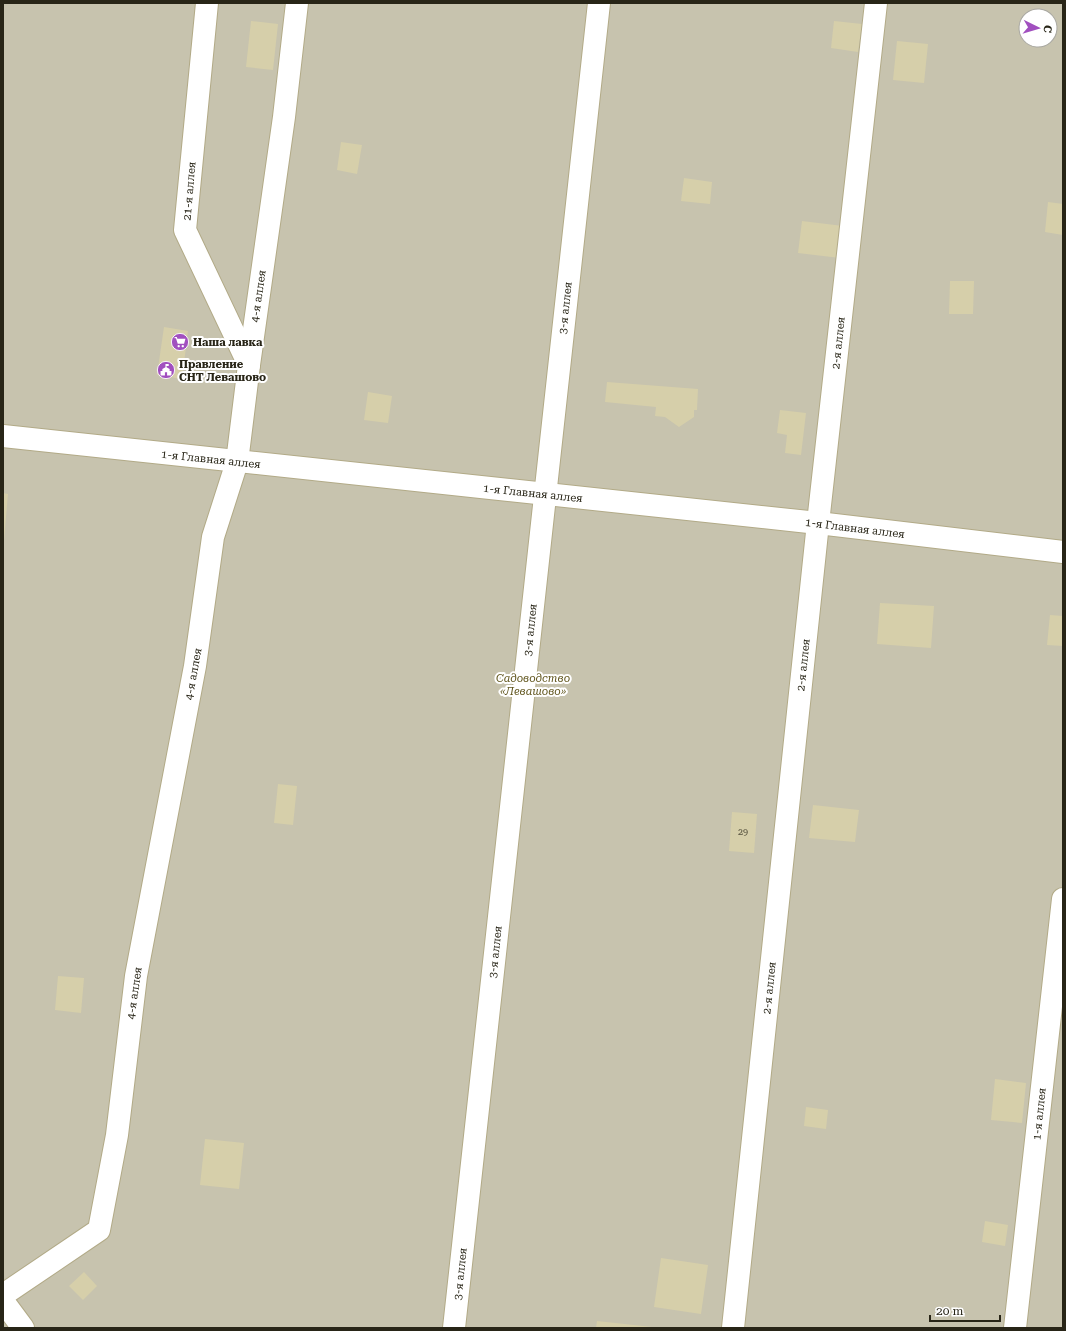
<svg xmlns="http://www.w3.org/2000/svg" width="1066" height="1331" font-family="'Roboto Serif',serif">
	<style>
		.green { fill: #c7c3ae; fill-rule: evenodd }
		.building { fill: #d6cfaa }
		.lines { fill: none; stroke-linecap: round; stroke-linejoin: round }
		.minor-casing { stroke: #b2aa87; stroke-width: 24 }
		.minor { stroke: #fff; stroke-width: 22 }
		.labels { text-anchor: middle; stroke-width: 4; stroke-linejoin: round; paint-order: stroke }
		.number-label { font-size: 9px; fill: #54503c }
		.street-label { font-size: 11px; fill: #282517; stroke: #fff }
		.poi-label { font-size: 11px; font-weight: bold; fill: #282517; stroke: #fff; text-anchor: start }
		.park-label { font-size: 11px; font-style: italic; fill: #61561e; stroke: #fff }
	</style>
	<rect width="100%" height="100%" fill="#fbf4ce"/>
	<path class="green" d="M3,3h1060v1325h-1060zM1026,16h24v24h-24z"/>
	<g class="building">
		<polygon points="251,21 278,24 273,70 246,67"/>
		<polygon points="834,21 862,24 858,52 831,48"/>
		<polygon points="897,41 928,44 924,83 893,80"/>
		<polygon points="341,142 362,145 357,174 337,170"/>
		<polygon points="684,178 712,182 710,204 681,201"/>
		<polygon points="1048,202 1063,204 1063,235 1045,232"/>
		<polygon points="802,221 843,226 840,258 798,253"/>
		<polygon points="950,281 974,281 973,314 949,314"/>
		<polygon points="164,327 188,331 182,379 157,375"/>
		<polygon points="607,382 698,389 697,410 694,410 694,417 679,427 665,417 655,416 656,407 605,402"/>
		<polygon points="368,392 392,396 388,423 364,420"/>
		<polygon points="780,410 806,413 801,455 785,453 787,435 777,433"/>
		<polygon points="3,493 8,494 4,540 3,540"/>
		<polygon points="880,603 934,606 931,648 877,644"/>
		<polygon points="1050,615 1063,616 1063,646 1047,645"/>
		<polygon points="278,784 297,786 293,825 274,823"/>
		<polygon points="813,805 859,810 855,842 809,838"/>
		<polygon points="732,812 757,814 754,853 729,851"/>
		<polygon points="58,976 84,978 81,1013 55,1010"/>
		<polygon points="995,1079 1026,1083 1022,1123 991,1120"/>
		<polygon points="806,1107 828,1110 826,1129 804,1126"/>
		<polygon points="205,1139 244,1143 239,1189 200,1185"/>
		<polygon points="985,1221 1008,1225 1005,1246 982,1242"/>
		<polygon points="661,1258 708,1265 701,1314 654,1307"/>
		<polygon points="84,1272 97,1286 83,1300 69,1286"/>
		<polygon points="597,1321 652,1327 652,1328 596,1328"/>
	</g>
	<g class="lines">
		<defs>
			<g id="minor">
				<polyline points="207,3 185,230 249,365"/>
				<polyline points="3,436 818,523 1063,552"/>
				<polyline points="3,1295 99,1230 117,1135 136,976 195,666 213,537 237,462 249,365 284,117 297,3"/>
				<polyline points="3,1301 23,1328"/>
				<polyline points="454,1328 599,3"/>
				<polyline points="733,1328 818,523 876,3"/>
				<polyline points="1015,1328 1063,899"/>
			</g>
		</defs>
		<use href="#minor" class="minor-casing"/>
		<use href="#minor" class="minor"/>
	</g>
	<defs>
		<symbol id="supermarket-disc" viewBox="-11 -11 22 22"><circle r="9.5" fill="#a14fbf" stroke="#fff"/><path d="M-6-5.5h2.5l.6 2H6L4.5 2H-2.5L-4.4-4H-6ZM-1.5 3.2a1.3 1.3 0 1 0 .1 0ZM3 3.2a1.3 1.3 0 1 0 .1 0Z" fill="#fff"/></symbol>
		<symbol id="civic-disc" viewBox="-11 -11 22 22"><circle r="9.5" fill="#a14fbf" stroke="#fff"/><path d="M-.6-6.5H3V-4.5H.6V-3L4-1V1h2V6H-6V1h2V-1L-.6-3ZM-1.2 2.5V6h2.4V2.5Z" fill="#fff"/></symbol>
	</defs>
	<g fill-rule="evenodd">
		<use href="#supermarket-disc" x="170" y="332" width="20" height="20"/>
		<use href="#civic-disc" x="156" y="360" width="20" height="20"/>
	</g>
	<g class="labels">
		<g class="number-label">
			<text x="743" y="835">29</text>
		</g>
		<g class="street-label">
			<text transform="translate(189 191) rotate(-85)" y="4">21-я аллея</text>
			<text transform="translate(258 296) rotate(-82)" y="4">4-я аллея</text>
			<text transform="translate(565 308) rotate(-84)" y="4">3-я аллея</text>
			<text transform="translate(838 343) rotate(-84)" y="4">2-я аллея</text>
			<text transform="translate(211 459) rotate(6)" y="4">1-я Главная аллея</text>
			<text transform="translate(533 493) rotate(6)" y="4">1-я Главная аллея</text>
			<text transform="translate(855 528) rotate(7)" y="4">1-я Главная аллея</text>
			<text transform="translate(530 630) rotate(-84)" y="4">3-я аллея</text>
			<text transform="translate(803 665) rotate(-84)" y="4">2-я аллея</text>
			<text transform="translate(193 674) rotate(-80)" y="4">4-я аллея</text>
			<text transform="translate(495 952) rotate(-84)" y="4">3-я аллея</text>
			<text transform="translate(769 988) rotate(-84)" y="4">2-я аллея</text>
			<text transform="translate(134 993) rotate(-82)" y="4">4-я аллея</text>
			<text transform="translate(1039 1114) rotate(-84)" y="4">1-я аллея</text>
			<text transform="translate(460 1274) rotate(-84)" y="4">3-я аллея</text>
		</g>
		<g class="poi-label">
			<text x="193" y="346">Наша лавка</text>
			<text x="179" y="368">Правление<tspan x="179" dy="13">СНТ Левашово</tspan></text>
		</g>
		<g class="park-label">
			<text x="533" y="682">Садоводство<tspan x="533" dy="13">«Левашово»</tspan></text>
		</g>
	</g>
	<rect width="1066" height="1331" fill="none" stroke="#282517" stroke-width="8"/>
	<g transform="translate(1038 28) rotate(95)"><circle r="19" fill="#ffffff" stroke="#a9a8a2"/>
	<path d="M0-3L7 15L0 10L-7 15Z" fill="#a14fbf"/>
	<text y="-6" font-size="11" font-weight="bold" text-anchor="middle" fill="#282517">С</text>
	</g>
	<path d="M930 1315v6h70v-6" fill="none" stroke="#282517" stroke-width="2"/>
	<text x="936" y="1315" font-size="12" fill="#282517" stroke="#ffffff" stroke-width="3" paint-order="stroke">20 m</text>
</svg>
